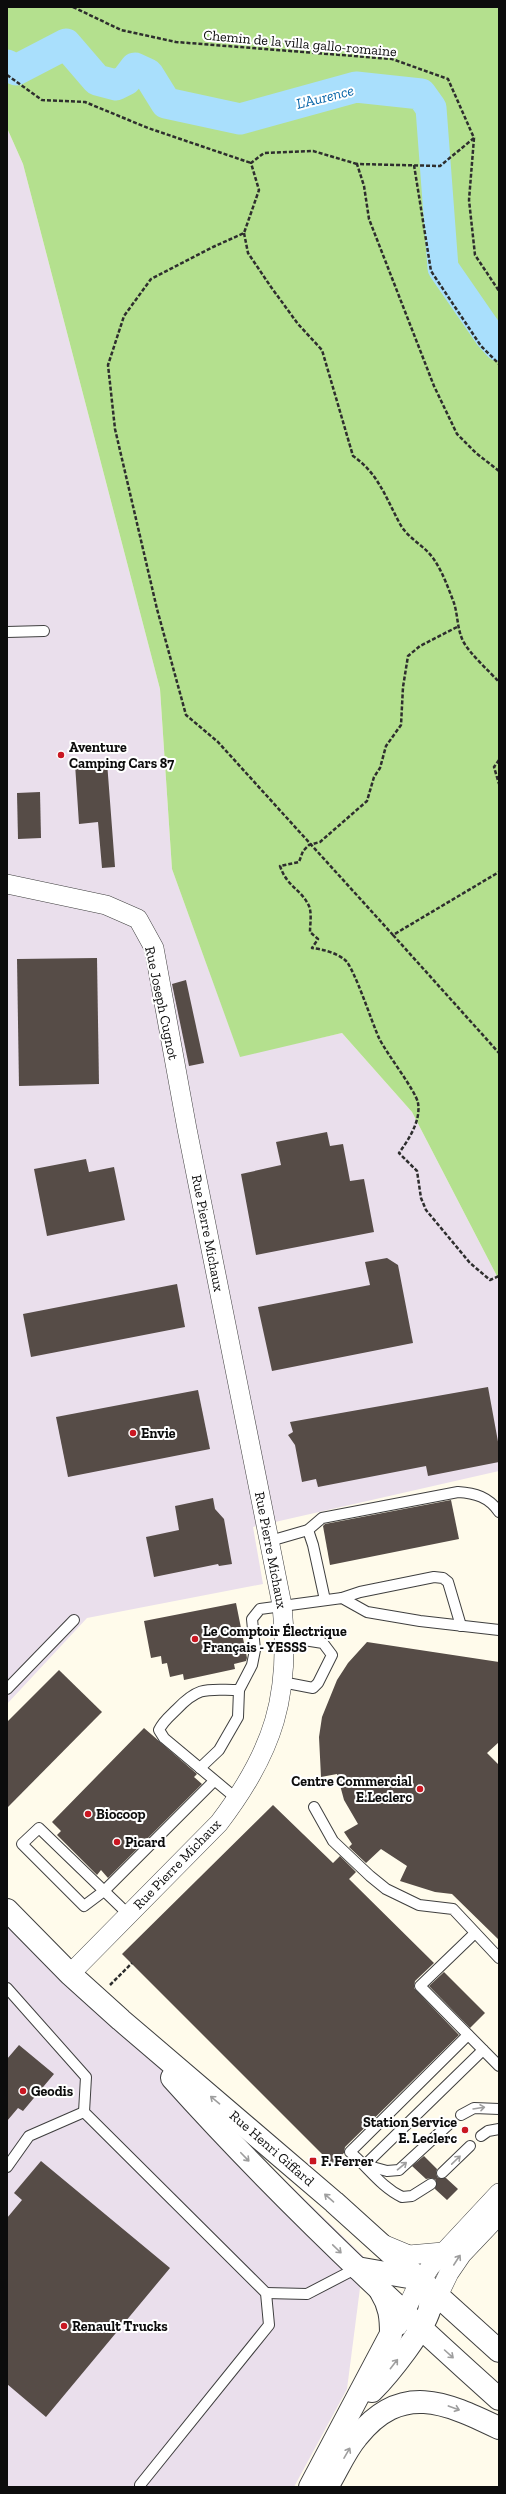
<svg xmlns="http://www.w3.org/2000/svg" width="506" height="2494" font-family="'Zilla Slab',serif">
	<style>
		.industrial { fill: #eadfec }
		.forest { fill: #b4e08e }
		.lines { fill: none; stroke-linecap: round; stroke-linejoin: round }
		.river { stroke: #a9dffc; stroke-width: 31 }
		.building { fill: #564c47 }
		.service-casing { stroke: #3f3f3f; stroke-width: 12 }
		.minor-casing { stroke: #3f3f3f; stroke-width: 20 }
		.tertiary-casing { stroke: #3f3f3f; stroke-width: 24 }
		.path { stroke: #2e2e2e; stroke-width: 2.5; stroke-dasharray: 4 2; stroke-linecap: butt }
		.service { stroke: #fff; stroke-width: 10 }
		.minor { stroke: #fff; stroke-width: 19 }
		.tertiary { stroke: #fff; stroke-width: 22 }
		.oneway { stroke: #9e9e9e }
		.poi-dot { fill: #c91722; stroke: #fff; stroke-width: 1.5 }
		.labels { text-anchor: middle; stroke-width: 4; stroke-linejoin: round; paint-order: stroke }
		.street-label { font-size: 14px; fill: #0c0c0c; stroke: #fff }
		.poi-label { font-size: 14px; font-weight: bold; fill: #0c0c0c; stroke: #fff; text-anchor: start }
		.water-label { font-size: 15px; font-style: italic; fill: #0966a9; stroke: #fff }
	</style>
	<rect width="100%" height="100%" fill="#fffbeb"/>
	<g class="industrial">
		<polygon points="7,128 23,164 160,689 172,869 240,1056 342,1033 412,1112 499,1280 499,1471 253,1527 263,1584 87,1618 7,1704"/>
		<polygon points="7,1910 364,2257 347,2389 294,2487 7,2487"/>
	</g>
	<polygon class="forest" points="7,7 499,7 499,1280 412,1112 342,1033 240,1057 172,869 160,689 23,164 7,128"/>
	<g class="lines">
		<polyline class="river" points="7,65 16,70 66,44 97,80 116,85 126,80 135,68 148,74 166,103 240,119 356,87 421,94 431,108 443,268 490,336 499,346"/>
	</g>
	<g class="building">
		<polygon points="107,762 115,867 102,868 98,822 79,824 75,764"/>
		<polygon points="40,792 41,838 18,839 17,793"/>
		<polygon points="97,958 99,1084 19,1086 17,959"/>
		<polygon points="186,980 204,1063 189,1066 172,984"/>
		<polygon points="327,1132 330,1146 343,1144 350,1181 364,1179 374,1232 256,1255 241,1174 281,1165 276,1142"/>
		<polygon points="86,1159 89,1172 114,1167 125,1220 47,1236 34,1169"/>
		<polygon points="387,1258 398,1265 413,1343 272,1371 258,1307 370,1285 365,1262"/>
		<polygon points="177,1284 185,1327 31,1357 23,1314"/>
		<polygon points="488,1387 499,1447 499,1462 428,1476 426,1466 318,1487 316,1479 302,1482 295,1445 288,1435 293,1432 290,1422"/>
		<polygon points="198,1390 210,1449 68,1477 56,1417"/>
		<polygon points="213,1498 215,1509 224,1519 232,1564 219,1566 218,1564 154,1577 146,1537 179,1530 175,1506"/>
		<polygon points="451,1500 459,1539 330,1565 323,1526 325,1524"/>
		<polygon points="236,1603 247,1658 246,1661 234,1664 235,1669 184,1680 183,1674 170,1677 167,1663 162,1664 161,1656 151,1658 144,1621"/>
		<polygon points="367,1642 499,1662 499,1742 487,1753 499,1765 499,1940 452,1894 435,1892 400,1881 407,1866 381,1849 366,1863 349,1847 352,1844 344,1832 358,1824 344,1800 337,1774 321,1777 319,1737 322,1717 337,1680 348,1663"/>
		<polygon points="59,1670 102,1712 7,1808 7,1722"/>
		<polygon points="144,1728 197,1774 194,1777 202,1784 108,1878 101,1870 97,1875 57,1835 61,1831 52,1822"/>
		<polygon points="273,1805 333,1863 340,1856 356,1872 349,1879 434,1963 415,1981 414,1988 459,2035 345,2147 344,2153 332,2164 122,1954"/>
		<polygon points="444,1972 485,2013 470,2028 429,1986"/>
		<polygon points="19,2045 54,2074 23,2111 18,2108 7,2121 7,2059"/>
		<polygon points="424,2156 437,2169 436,2174 438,2178 446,2178 458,2189 447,2200 435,2189 436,2180 431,2178 426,2179 412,2166"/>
		<polygon points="41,2161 170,2268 46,2417 7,2384 7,2218 22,2200 14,2193"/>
	</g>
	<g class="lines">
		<defs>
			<g id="service">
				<polyline points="7,632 44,631"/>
				<polyline points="308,1530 313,1545 325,1600"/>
				<path d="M270,1541l38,-11 14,-12 136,-26c17,1 31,5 41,20"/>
				<polyline points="342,1598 360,1592 434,1577 443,1578 448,1582 461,1626"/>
				<polyline points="282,1682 313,1688 318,1683 332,1655 323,1643 285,1637"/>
				<polyline points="7,1689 74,1620"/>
				<polyline points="200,1768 219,1750 238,1717 239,1690 252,1665 255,1650 252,1619 260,1609 342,1598 367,1612 420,1621 499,1630"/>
				<path d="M237,1799l-73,-61 -5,-8c4,-9 11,-14 18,-21 23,-24 31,-19 62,-19"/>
				<polyline points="314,1807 333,1841 370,1876 386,1889 419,1905 453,1909 499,1958"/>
				<polyline points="128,1914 39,1828 22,1844 84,1906 104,1891 214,1781"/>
				<polyline points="475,1933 420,1986 499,2066"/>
				<polyline points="7,1988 86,2077 84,2112 266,2293 269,2325 140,2485"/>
				<polyline points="461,2115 474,2108 499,2109"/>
				<polyline points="481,2136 488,2131 499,2129"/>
				<polyline points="365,2165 483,2050"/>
				<polyline points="365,2165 387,2171 399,2170 448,2125"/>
				<polyline points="7,2167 29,2136 84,2112"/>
				<polyline points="442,2173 470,2146"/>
				<path d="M431,2184l-19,12 -10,1c-21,-10 -34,-30 -52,-45l118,-117"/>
				<polyline points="266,2293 307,2294 357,2268"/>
			</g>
			<g id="minor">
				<path d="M7,884l99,21 32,14 16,29 33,181 95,476c9,90 -8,146 -63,218l-149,151"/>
				<polyline points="385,2245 409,2255 443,2252"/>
				<polyline points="432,2308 449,2273 462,2254 499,2215"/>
				<polyline points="398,2326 415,2291 430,2267 499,2193"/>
			</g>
			<g id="tertiary">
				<polyline points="7,1910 70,1974 121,2020 334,2202 499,2351"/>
				<path d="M172,2078c102,114 213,219 327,321"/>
				<polyline points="357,2268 420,2279"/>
				<path d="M372,2391c15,-15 56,-65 58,-85 1,-10 -2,-18 -8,-26"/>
				<path d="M310,2487l81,-153c0,-16 -1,-28 -10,-42"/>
				<path d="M327,2487c10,-16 18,-36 30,-50 44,-55 88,-35 142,-9"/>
			</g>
		</defs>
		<use href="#service" class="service-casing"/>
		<use href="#minor" class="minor-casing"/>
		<use href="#tertiary" class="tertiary-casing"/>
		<g class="path">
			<polyline points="73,7 121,30 176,42 392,59 448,79 474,138 469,200 475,255 499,291"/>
			<polyline points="7,75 42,100 85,102 148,128 251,163"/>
			<polyline points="474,138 440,166 357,164 364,186 369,219 434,386 457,434 476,453 499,471"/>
			<polyline points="357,164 313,151 264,153 251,163 259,190 244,233 213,247 151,279 124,316 108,365 115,429 157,609 186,715 218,742 393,935 499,872"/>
			<polyline points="414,165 431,271 481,346 499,364"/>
			<path d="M244,233l4,20 23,34 27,37 24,26 31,106c25,17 33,42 47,68 9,16 26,22 35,37 8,12 14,29 19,42 4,13 3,25 9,38 6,12 26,30 36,41"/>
			<path d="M457,627l-37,19 -12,10 -5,31 -2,38 -15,21 -6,22 -6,9 -7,24 -47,41 -11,3 -6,6 -4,11 -19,4c7,21 21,23 29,40 3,7 1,19 1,26l8,7 -6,9c10,1 25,5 33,12 9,7 27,63 34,78 7,15 37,53 39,65 3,18 -9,36 -19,50l18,18 4,27 5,12 44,53 20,17 9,-4"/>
			<polyline points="499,760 494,767 499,784"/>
			<polyline points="393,935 499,1053"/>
			<polyline points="110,1985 132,1963"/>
		</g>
		<use href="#service" class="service"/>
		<use href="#minor" class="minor"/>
		<use href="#tertiary" class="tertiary"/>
	</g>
	<defs><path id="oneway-shaft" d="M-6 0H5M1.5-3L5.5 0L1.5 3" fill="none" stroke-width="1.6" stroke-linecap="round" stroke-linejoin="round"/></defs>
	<g class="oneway">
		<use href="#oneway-shaft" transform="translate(215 2100) rotate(-140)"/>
		<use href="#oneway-shaft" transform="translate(479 2108) rotate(-9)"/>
		<use href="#oneway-shaft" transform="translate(245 2157) rotate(46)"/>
		<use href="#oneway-shaft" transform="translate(456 2160) rotate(-44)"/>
		<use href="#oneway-shaft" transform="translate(402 2166) rotate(-40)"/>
		<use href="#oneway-shaft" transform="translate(329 2198) rotate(-139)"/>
		<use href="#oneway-shaft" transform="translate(337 2249) rotate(44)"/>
		<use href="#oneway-shaft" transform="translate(457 2260) rotate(-57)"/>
		<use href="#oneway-shaft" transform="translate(449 2354) rotate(42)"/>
		<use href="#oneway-shaft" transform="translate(394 2364) rotate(-52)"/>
		<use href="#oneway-shaft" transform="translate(454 2408) rotate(20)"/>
		<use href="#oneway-shaft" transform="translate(347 2453) rotate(-60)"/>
	</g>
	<g class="poi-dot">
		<circle cx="61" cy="755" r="4"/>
		<circle cx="133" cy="1433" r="4"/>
		<circle cx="195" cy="1639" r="4"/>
		<circle cx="420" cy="1789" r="4"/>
		<circle cx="88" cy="1814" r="4"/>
		<circle cx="117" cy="1842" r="4"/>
		<circle cx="23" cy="2091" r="4"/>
		<circle cx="465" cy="2130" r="4"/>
		<rect x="309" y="2157" width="8" height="8" rx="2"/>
		<circle cx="64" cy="2326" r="4"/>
	</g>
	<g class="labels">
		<g class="street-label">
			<text transform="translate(300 43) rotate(5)" y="5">Chemin de la villa gallo-romaine</text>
			<text transform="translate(162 1003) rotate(78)" y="5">Rue Joseph Cugnot</text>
			<text transform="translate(208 1233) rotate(79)" y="5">Rue Pierre Michaux</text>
			<text transform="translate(271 1550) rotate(79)" y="5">Rue Pierre Michaux</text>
			<text transform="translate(177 1864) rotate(-46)" y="5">Rue Pierre Michaux</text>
			<text transform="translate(272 2148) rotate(41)" y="5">Rue Henri Giffard</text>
		</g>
		<g class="poi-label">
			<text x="69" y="752">Aventure<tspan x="69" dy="16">Camping Cars 87</tspan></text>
			<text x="141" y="1438">Envie</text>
			<text x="203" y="1636">Le Comptoir Électrique<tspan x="203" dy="16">Français - YESSS</tspan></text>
			<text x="412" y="1786" text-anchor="end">Centre Commercial<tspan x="412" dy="16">E.Leclerc</tspan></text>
			<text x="96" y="1819">Biocoop</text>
			<text x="125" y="1847">Picard</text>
			<text x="31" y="2096">Geodis</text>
			<text x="457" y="2127" text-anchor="end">Station Service<tspan x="457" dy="16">E. Leclerc</tspan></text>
			<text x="321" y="2166">F. Ferrer</text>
			<text x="72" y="2331">Renault Trucks</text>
		</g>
		<g class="water-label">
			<text transform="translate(325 97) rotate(-14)" y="5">L'Aurence</text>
		</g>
	</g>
	<rect width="506" height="2494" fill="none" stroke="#0c0c0c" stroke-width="16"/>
</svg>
